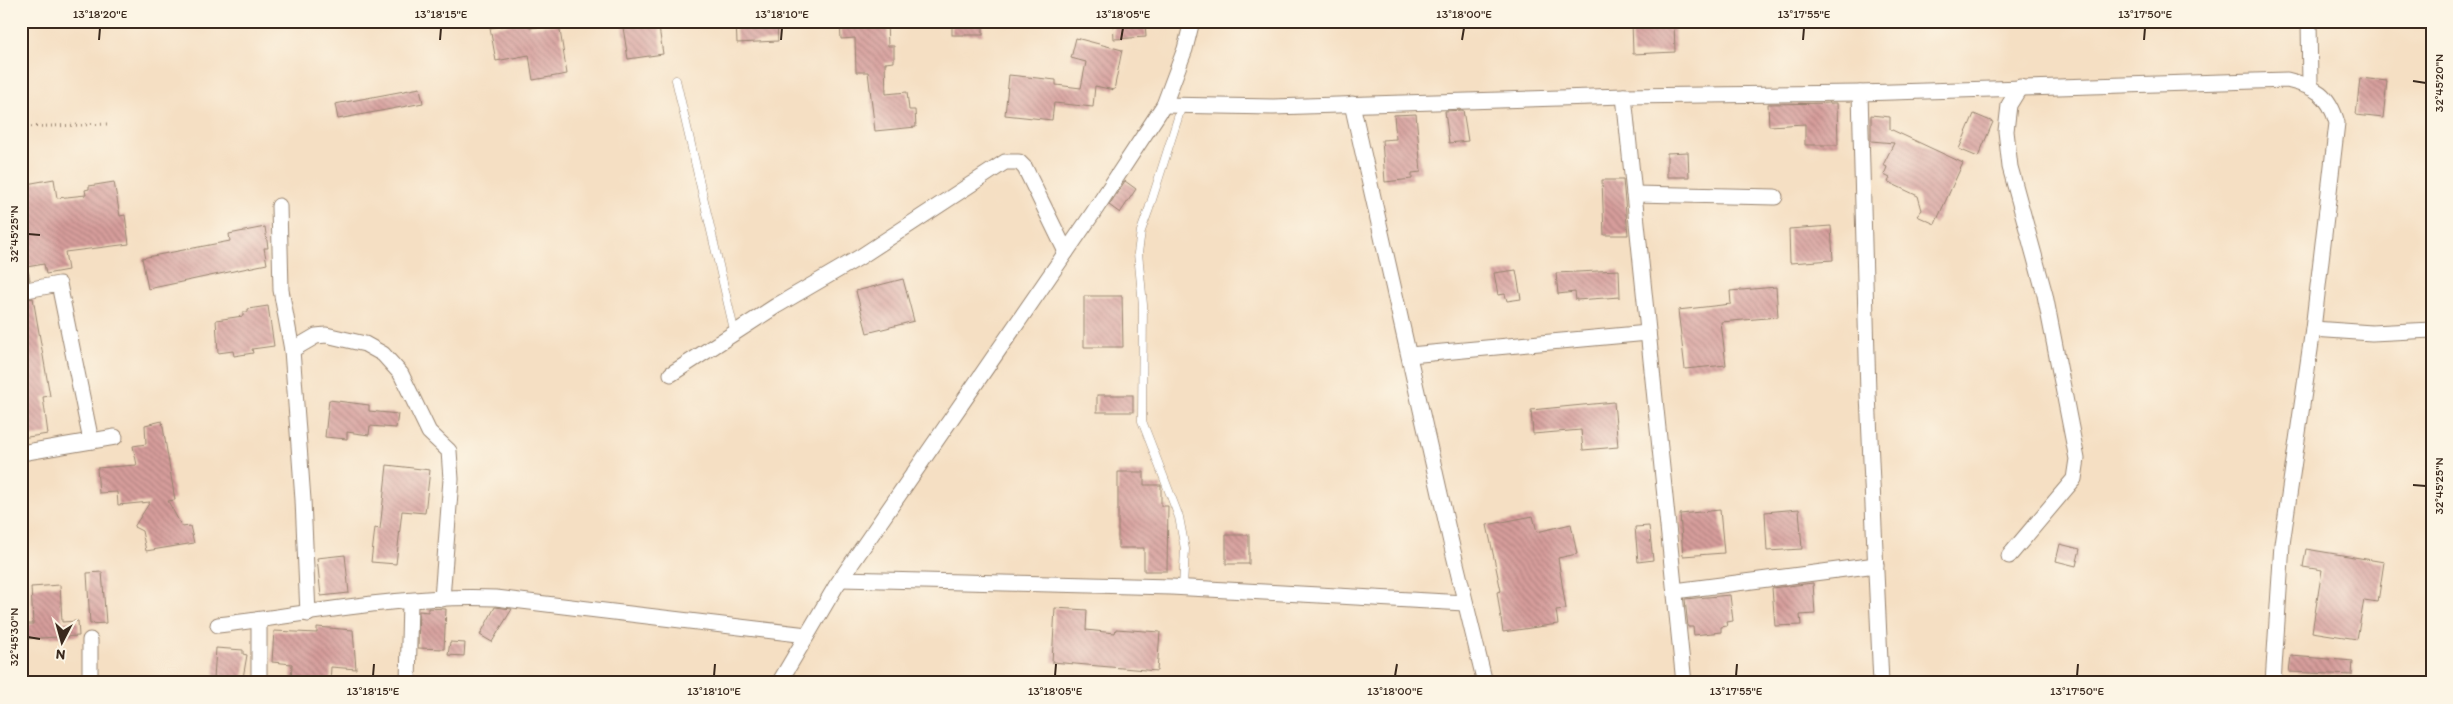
<svg xmlns="http://www.w3.org/2000/svg" width="2453" height="704" font-family="Itim,sans-serif">
	<style>
		.building { fill: url(#building-back-hatch) }
		.lines { fill: none; stroke-linecap: round; stroke-linejoin: round }
		.lane-casing { stroke: #988470; stroke-width: 9 }
		.street-casing { stroke: #988470; stroke-width: 17 }
		.path { stroke: #988470; stroke-width: 3; stroke-dasharray: 1 4; stroke-linecap: butt }
		.lane { stroke: #fff; stroke-width: 8 }
		.street { stroke: #fff; stroke-width: 15 }
		.ticks { fill: none; stroke: #3b2a1e; stroke-width: 2 }
		.neatline { fill: none; stroke: #3b2a1e; stroke-width: 2 }
		.ticks-label { font-size: 12px; text-anchor: middle; fill: #3b2a1e }
	</style>
	<defs>
		<pattern id="building-back-hatch" width="6" height="6" patternUnits="userSpaceOnUse" patternTransform="scale(1.25)"><rect width="6" height="6" fill="#d69d9b"/><path d="M-1 5l2 2M0 0l6 6M5-1l2 2" fill="none" stroke="#af807e"/></pattern>
	</defs>
	<rect width="100%" height="100%" fill="#fcf5e5"/>
	<filter id="ink" filterUnits="userSpaceOnUse"><feTurbulence type="fractalNoise" baseFrequency=".02" numOctaves="2"/><feDisplacementMap in="SourceGraphic" scale="10" xChannelSelector="R" yChannelSelector="G"/><feConvolveMatrix kernelMatrix="1 2 1 2 8 2 1 2 1" color-interpolation-filters="sRGB"/></filter>
	<filter id="wash" filterUnits="userSpaceOnUse"><feTurbulence type="fractalNoise" baseFrequency=".0096" numOctaves="4" result="noise"/><feDisplacementMap in="SourceGraphic" scale="20" xChannelSelector="R" yChannelSelector="G"/><feGaussianBlur stdDeviation="1.12" result="paint"/><feColorMatrix in="noise" values="0 0 0 0 0 0 0 0 0 0 0 0 0 0 0 0 0 1.4 0 .05"/><feComposite in="paint" operator="in"/></filter>
	<g filter="url(#wash)">
		<rect width="100%" height="100%" fill="#f5dfc3"/>
		<g id="blocks">
			<g class="building">
				<polygon points="528,21 530,28 559,24 567,74 533,80 529,55 496,61 490,28"/>
				<polygon points="622,21 658,21 663,54 628,59"/>
				<polygon points="736,21 777,21 778,41 737,43"/>
				<polygon points="840,21 887,21 888,46 894,46 894,62 885,63 886,94 907,92 909,110 915,110 916,127 875,131 868,72 856,72 855,38 841,39"/>
				<rect x="952" y="21" width="31" height="14"/>
				<polygon points="1113,21 1145,21 1146,37 1114,39"/>
				<polygon points="1632,21 1674,21 1675,52 1633,54"/>
				<polygon points="1076,38 1122,50 1114,90 1095,86 1093,107 1054,103 1052,120 1005,115 1009,75 1056,80 1056,85 1081,88 1086,62 1071,58"/>
				<polygon points="2360,78 2387,81 2383,118 2356,115"/>
				<polygon points="420,88 423,103 338,119 335,104"/>
				<polygon points="1837,103 1838,145 1805,145 1805,124 1769,126 1768,104"/>
				<polygon points="1463,110 1468,141 1449,143 1445,111"/>
				<polygon points="1416,114 1421,172 1412,173 1412,179 1385,182 1382,140 1396,139 1394,115"/>
				<polygon points="1974,114 1993,122 1978,157 1959,149"/>
				<polygon points="1871,115 1890,117 1890,129 1963,163 1935,224 1917,216 1922,210 1918,196 1888,182 1890,178 1884,175 1887,167 1883,165 1894,143 1871,141"/>
				<polygon points="1688,152 1689,177 1667,177 1667,153"/>
				<polygon points="54,179 57,198 86,195 85,190 89,189 89,186 114,182 120,216 125,215 129,244 65,252 68,270 46,274 44,264 21,268 21,185"/>
				<polygon points="1602,180 1623,180 1628,235 1604,235"/>
				<polygon points="1125,181 1136,189 1120,213 1109,205"/>
				<polygon points="1831,226 1833,260 1790,263 1789,229"/>
				<polygon points="265,227 268,248 264,248 267,264 148,289 142,258 230,241 229,234"/>
				<polygon points="1516,270 1521,299 1507,301 1505,294 1498,295 1494,273"/>
				<polygon points="1619,270 1620,297 1576,300 1575,292 1558,294 1556,273"/>
				<polygon points="28,271 30,280 21,281 21,272"/>
				<polygon points="903,279 914,321 867,333 856,291"/>
				<polygon points="1776,287 1778,317 1721,322 1726,365 1685,369 1678,310 1731,304 1730,291"/>
				<polygon points="1084,296 1122,296 1123,347 1084,347"/>
				<polygon points="33,298 50,396 43,397 48,434 21,438 21,300"/>
				<polygon points="268,306 274,346 252,349 253,353 234,356 233,351 218,353 216,320 243,316 243,312 248,312 248,309"/>
				<rect x="1097" y="395" width="36" height="17"/>
				<polygon points="329,400 369,405 369,411 398,414 396,428 370,426 369,435 347,432 347,439 325,437"/>
				<polygon points="1614,402 1618,447 1583,450 1581,430 1533,434 1531,410"/>
				<polygon points="162,421 175,500 168,501 182,527 190,526 194,543 146,551 142,531 134,527 150,502 118,505 117,492 99,493 97,468 137,465 133,446 146,444 145,425"/>
				<polygon points="387,465 430,470 425,513 402,511 396,564 371,562 375,528 380,529"/>
				<polygon points="1118,472 1144,472 1144,485 1161,485 1161,506 1168,506 1167,571 1144,571 1144,548 1118,548"/>
				<polygon points="1799,509 1802,549 1767,551 1765,512"/>
				<polygon points="1720,510 1724,553 1683,556 1680,514"/>
				<polygon points="1533,516 1537,532 1571,524 1577,554 1558,558 1566,609 1556,610 1558,624 1503,632 1497,592 1501,591 1487,525"/>
				<polygon points="1649,526 1653,560 1638,562 1635,527"/>
				<rect x="1226" y="535" width="23" height="29"/>
				<polygon points="2060,544 2080,549 2076,566 2056,561"/>
				<polygon points="2306,549 2384,562 2378,602 2364,600 2357,639 2312,632 2322,570 2303,567"/>
				<polygon points="345,555 349,593 321,596 317,558"/>
				<polygon points="102,572 106,623 90,624 87,573"/>
				<polygon points="1813,583 1815,614 1800,615 1801,625 1775,626 1772,588"/>
				<polygon points="60,585 62,622 78,621 79,636 21,639 21,624 33,624 31,587"/>
				<polygon points="1730,595 1733,621 1726,622 1727,626 1721,627 1721,632 1694,635 1693,627 1688,627 1685,599"/>
				<polygon points="495,607 512,609 492,642 480,635"/>
				<polygon points="428,608 446,609 444,649 418,648 419,611 428,612"/>
				<polygon points="1055,608 1087,610 1086,630 1115,633 1116,629 1160,632 1157,671 1052,662"/>
				<polygon points="317,627 353,630 356,669 331,667 330,683 291,683 292,664 272,662 274,631 317,633"/>
				<polygon points="450,642 465,643 464,656 448,655"/>
				<polygon points="216,648 243,650 243,654 247,655 243,678 214,679"/>
				<polygon points="2291,656 2353,661 2352,675 2289,672"/>
			</g>
		</g>
	</g>
	<g filter="url(#ink)">
		<use href="#blocks" fill-opacity="0" stroke="#988470" stroke-width="1"/>
		<g class="lines">
			<defs>
				<g id="lane">
					<polyline points="676,80 735,334"/>
					<polyline points="1182,105 1149,209 1141,231 1138,253 1143,305 1142,421 1179,517 1185,549 1183,587"/>
				</g>
				<g id="street">
					<polyline points="2309,21 2310,85"/>
					<polyline points="1860,93 1868,394 1881,683"/>
					<polyline points="1624,96 1684,683"/>
					<polyline points="1352,104 1452,547 1485,683"/>
					<path d="M1164,105l109,2 351,-11 236,-3 427,-13c29,7 42,14 50,43l-24,206 -31,215 -9,139"/>
					<polyline points="1634,194 1775,197"/>
					<polyline points="279,206 281,290 292,350 303,500 308,614"/>
					<polyline points="21,291 59,284 91,441"/>
					<polyline points="2313,329 2372,333 2432,330"/>
					<polyline points="292,350 316,336 326,335 365,344 383,354 401,374 429,432 449,451 451,479 442,599"/>
					<polyline points="1410,355 1648,333"/>
					<polyline points="671,374 776,306 860,257 1005,162 1019,162 1025,168 1066,252"/>
					<polyline points="21,453 115,437"/>
					<polyline points="2009,556 2074,479 2077,459 2045,295 2010,167 2006,131 2009,105 2020,87"/>
					<polyline points="841,579 1171,587 1465,603"/>
					<polyline points="1675,591 1876,565"/>
					<polyline points="259,621 259,683"/>
					<path d="M218,625c91,-11 185,-31 278,-27l311,37"/>
					<polyline points="90,640 90,683"/>
					<polyline points="408,683 410,602"/>
					<polyline points="779,683 836,586 1093,213 1164,105 1185,49 1192,21"/>
				</g>
			</defs>
			<use href="#lane" class="lane-casing"/>
			<use href="#street" class="street-casing"/>
			<polyline class="path" points="21,127 109,124"/>
			<use href="#lane" class="lane"/>
			<use href="#street" class="street"/>
		</g>
	</g>
	<path class="ticks" d="M99,40l1,-12M440,40l1,-12M781,40l1,-12M1121,40l2,-12M1462,40l2,-12M1803,40l1,-12M2144,40l1,-12M2413,81l13,2M28,234l12,1M2413,485l13,1M28,637l12,2M373,676l1,-12M714,676l1,-12M1055,676l1,-12M1395,676l2,-12M1736,676l1,-12M2077,676l1,-12"/>
	<rect width="2453" height="704" fill="none" stroke="#fcf5e5" stroke-width="55"/>
	<g transform="translate(62 642) rotate(186)" stroke="#fcf5e5" stroke-width="4" paint-order="stroke">
	<path d="M0-4L9 19L0 12L-9 19Z" fill="#3b2a1e"/>
	<text y="-8" font-size="14" font-weight="bold" text-anchor="middle" fill="#3b2a1e">N</text>
	</g>
	<rect x="28" y="28" width="2398" height="648" class="neatline"/>
	<g class="ticks-label">
		<text x="100" y="18">13°18'20"E</text>
		<text x="441" y="18">13°18'15"E</text>
		<text x="782" y="18">13°18'10"E</text>
		<text x="1123" y="18">13°18'05"E</text>
		<text x="1464" y="18">13°18'00"E</text>
		<text x="1804" y="18">13°17'55"E</text>
		<text x="2145" y="18">13°17'50"E</text>
		<text transform="translate(2439 83) rotate(-90)" y="4">32°45'20"N</text>
		<text transform="translate(14 234) rotate(-90)" y="4">32°45'25"N</text>
		<text transform="translate(2439 486) rotate(-90)" y="4">32°45'25"N</text>
		<text transform="translate(14 637) rotate(-90)" y="4">32°45'30"N</text>
		<text x="373" y="695">13°18'15"E</text>
		<text x="714" y="695">13°18'10"E</text>
		<text x="1055" y="695">13°18'05"E</text>
		<text x="1395" y="695">13°18'00"E</text>
		<text x="1736" y="695">13°17'55"E</text>
		<text x="2077" y="695">13°17'50"E</text>
	</g>
</svg>
